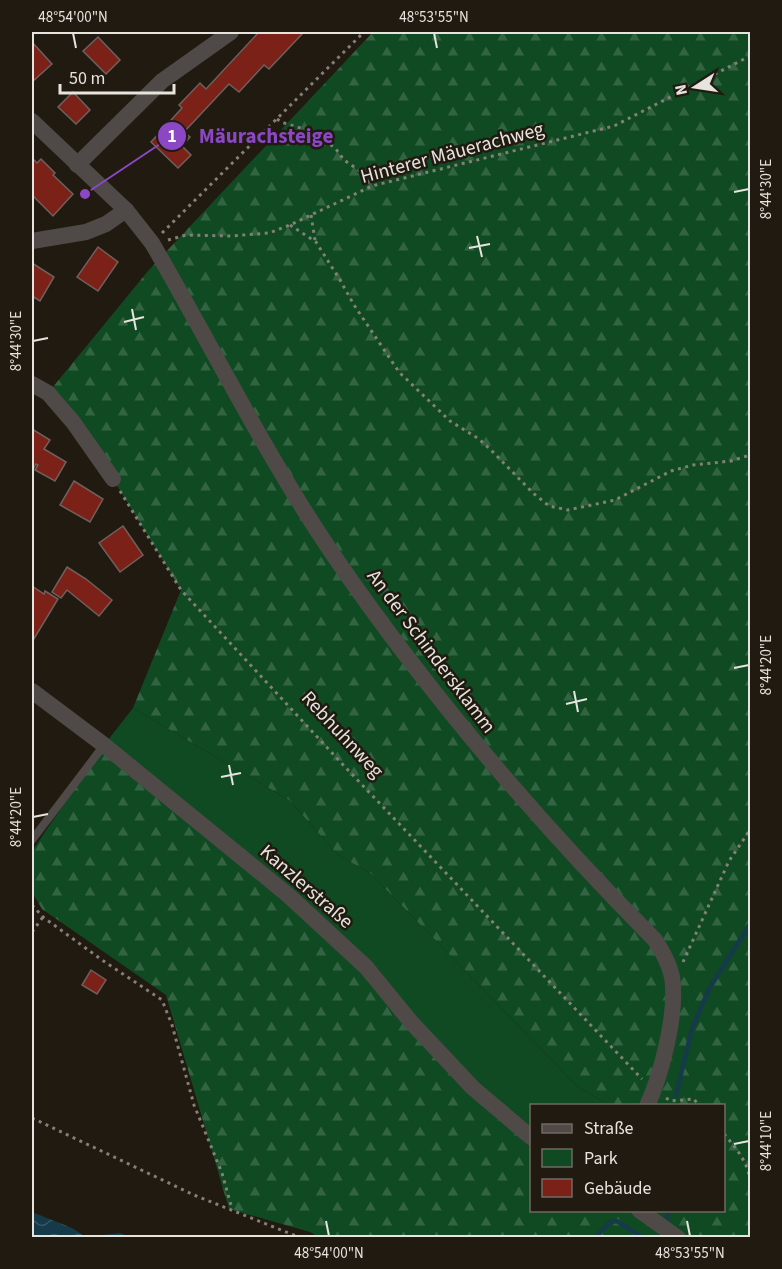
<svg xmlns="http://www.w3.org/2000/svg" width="782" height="1269" font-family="'Source Sans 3',sans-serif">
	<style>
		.green { fill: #0f4a22 }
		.forest { fill: url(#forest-firs) }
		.water { fill: url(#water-waves) }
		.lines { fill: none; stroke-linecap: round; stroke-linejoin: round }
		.stream { stroke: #153a4a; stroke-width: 4.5 }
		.building { fill: #7c2118; stroke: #6f605d; stroke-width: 1.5 }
		.path { stroke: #847f77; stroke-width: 3; stroke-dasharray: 3 4.5; stroke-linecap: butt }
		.service { stroke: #4f4a47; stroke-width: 8 }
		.minor { stroke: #4f4a47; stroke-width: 16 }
		.ticks { fill: none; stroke: #e7e3dd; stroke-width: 2 }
		.labels { text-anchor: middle; stroke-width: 5; stroke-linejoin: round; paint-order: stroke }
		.street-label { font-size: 20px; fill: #e7e3dd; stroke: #201a11 }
		.leader { fill: none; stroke: #8b47c4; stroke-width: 2 }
		.callout-dot { fill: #8b47c4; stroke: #201a11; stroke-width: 2 }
		.mark-label { font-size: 18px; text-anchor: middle; font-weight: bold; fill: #fff }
		.callout-label { font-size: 21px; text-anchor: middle; font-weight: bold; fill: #8b47c4; stroke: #201a11; stroke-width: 5; stroke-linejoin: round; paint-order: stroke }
		.neatline { fill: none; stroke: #e7e3dd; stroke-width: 2 }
		.ticks-label { font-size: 15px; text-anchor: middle; fill: #e7e3dd }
	</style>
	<defs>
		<pattern id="forest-firs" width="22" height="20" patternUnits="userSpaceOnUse" patternTransform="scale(1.5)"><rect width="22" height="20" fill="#0f4a22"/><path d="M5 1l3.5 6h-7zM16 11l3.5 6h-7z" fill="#326442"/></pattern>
		<pattern id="water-waves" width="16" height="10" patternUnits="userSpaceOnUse" patternTransform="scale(1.5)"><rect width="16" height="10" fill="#153a4a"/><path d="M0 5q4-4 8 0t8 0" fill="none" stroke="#375664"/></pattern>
	</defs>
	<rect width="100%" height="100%" fill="#201a11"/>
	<polygon class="green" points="133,708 289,800 338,855 370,873 577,1086 609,1105 532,1106 531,1138 104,745"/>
	<polygon class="forest" points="373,32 750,32 750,1237 319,1237 310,1232 229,1209 166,995 42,909 32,892 32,851 104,745 288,895 531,1138 532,1210 724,1210 724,1106 609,1105 577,1086 370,873 338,855 289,800 133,708 181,590 113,479 48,393 148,271"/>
	<polygon class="water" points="32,1212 72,1228 86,1237 120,1233 129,1237 32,1237"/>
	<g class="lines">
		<g class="stream">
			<polyline points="676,1095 692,1029 709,989 750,924"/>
			<polyline points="667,1224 668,1210"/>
			<polyline points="595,1238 610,1222 617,1221 643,1238"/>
			<polyline points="658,1238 660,1236"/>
		</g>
	</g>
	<g class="building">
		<polygon points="259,32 304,32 269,69 264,65 239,92 229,84 184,132 190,137 182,146 191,155 178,168 151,142 182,108 179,105 200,83 206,89"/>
		<polygon points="98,37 120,60 106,74 83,51"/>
		<polygon points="32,42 52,64 32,82"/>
		<polygon points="73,92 90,110 76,124 58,107"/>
		<polygon points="32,158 37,163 41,159 55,173 53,175 73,194 53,216 32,195"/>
		<polygon points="98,247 118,262 98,291 77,277"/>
		<polygon points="32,263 54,277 40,301 32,296"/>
		<polygon points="32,429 50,440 44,449 66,462 55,481 35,470 38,465 36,464 32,471"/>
		<polygon points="74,481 103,499 90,522 60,505"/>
		<polygon points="123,526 143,555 120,572 99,543"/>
		<polygon points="67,567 86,579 112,600 99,616 67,590 61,598 52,592"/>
		<polygon points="32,586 44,594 45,591 58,599 32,642"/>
		<polygon points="91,970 106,980 97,994 82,985"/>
	</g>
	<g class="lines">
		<g class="path">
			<polyline points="277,119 281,122 310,131 321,137 336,149 344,160 360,171 372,186"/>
			<polyline points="311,215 315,240"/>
			<polyline points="290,225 316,242 340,280 354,305 399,372 450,421 479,439 491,450 533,493 549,506 568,510 615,500 671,471 693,465 731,461 750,455"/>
			<polyline points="162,233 364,32"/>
			<polyline points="168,240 186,235 231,236 269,233 290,225 372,186 614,126 750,56"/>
			<polyline points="120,491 181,590 347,769 642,1079"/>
			<polyline points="32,905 43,917 102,960 162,1000 172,1025 194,1105 222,1173 232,1209"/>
			<polyline points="32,932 43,917"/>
			<polyline points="683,962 729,861 750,830"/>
			<polyline points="666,1098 671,1101 694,1099 699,1106"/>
			<polyline points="32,1118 194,1195 301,1238"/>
			<path d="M724,1134c12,14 23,27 26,45"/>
		</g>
		<polyline class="service" points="32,840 104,745"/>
		<g class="minor">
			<path d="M32,121l94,89 26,33c60,103 113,211 180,310 95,139 204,267 323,387 9,14 18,30 18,47 2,33 -12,89 -26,119"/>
			<polyline points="77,165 162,81 231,32"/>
			<polyline points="32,241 86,232 106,224 126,210"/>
			<polyline points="32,384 48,393 73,422 113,479"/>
			<polyline points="32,691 104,745 288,895 366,967 411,1022 473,1088 532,1138"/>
			<polyline points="639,1210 678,1238"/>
		</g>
	</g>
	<path class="ticks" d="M73,33l3,15M434,33l3,15M734,192l15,-3M477,236l5,21M469,248l21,-4M132,309l4,21M124,322l20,-5M33,341l15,-3M734,668l15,-3M574,691l4,21M566,704l21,-5M229,765l4,20M221,777l20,-4M33,817l15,-3M734,1144l15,-3M326,1221l3,15M687,1221l3,15"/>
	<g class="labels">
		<g class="street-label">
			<text transform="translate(452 152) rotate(-15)" y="7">Hinterer Mäuerachweg</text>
			<text transform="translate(432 651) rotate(53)" y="7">An der Schindersklamm</text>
			<text transform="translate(343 734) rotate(47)" y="7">Rebhuhnweg</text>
			<text transform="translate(307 886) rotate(41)" y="7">Kanzlerstraße</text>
		</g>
	</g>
	<path class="leader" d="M85 194L172 136"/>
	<g class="callout-dot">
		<circle cx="85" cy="194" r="6"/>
		<circle cx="172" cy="136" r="15"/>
	</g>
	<g class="mark-label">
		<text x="172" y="142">1</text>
	</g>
	<g class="callout-label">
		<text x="266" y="143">Mäurachsteige</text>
	</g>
	<rect width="782" height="1269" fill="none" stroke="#201a11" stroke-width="66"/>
	<rect x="530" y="1104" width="195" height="108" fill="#201a11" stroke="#706a63" stroke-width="1.5"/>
	<rect x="542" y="1124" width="30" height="9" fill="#4f4a47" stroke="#706a63" stroke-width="1.5"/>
	<text x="584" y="1134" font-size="18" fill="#e7e3dd">Straße</text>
	<rect x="542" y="1149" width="30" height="18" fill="#0f4a22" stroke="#706a63" stroke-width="1.5"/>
	<text x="584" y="1164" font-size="18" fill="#e7e3dd">Park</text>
	<rect x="542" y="1179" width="30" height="18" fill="#7c2118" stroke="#706a63" stroke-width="1.5"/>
	<text x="584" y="1194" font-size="18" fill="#e7e3dd">Gebäude</text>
	<g transform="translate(695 87) rotate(258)" stroke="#201a11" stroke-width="4.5" paint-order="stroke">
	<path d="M0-4.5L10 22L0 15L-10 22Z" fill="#e7e3dd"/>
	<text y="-9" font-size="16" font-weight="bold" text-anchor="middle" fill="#e7e3dd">N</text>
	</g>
	<path d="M60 84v9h114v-9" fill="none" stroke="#e7e3dd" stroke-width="3"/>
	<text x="69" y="84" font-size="18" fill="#e7e3dd" stroke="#201a11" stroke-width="4.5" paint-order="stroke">50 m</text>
	<rect x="33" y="33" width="716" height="1203" class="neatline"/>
	<g class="ticks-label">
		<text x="73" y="22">48°54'00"N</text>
		<text x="434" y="22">48°53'55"N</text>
		<text transform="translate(766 189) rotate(-90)" y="5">8°44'30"E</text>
		<text transform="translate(16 341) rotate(-90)" y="5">8°44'30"E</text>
		<text transform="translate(766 665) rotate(-90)" y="5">8°44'20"E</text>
		<text transform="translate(16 817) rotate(-90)" y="5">8°44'20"E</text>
		<text transform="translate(766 1141) rotate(-90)" y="5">8°44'10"E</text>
		<text x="329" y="1258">48°54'00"N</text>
		<text x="690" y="1258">48°53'55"N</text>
	</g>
</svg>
